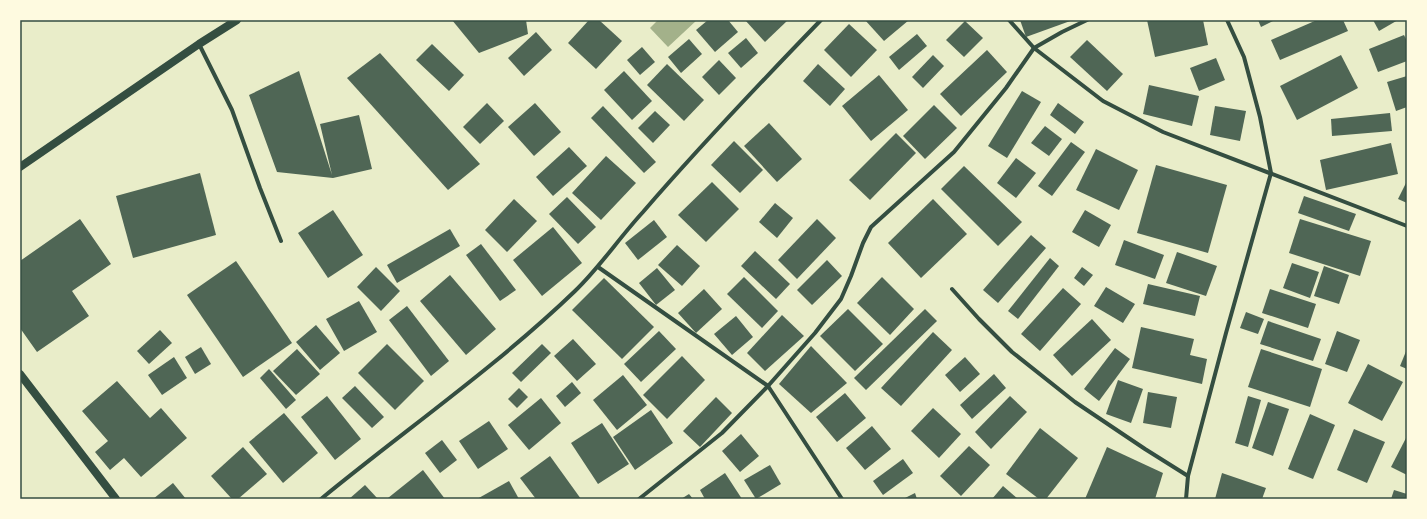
<svg xmlns="http://www.w3.org/2000/svg" width="1427" height="519" font-family="'Titillium Web',sans-serif">
	<style>
		.water { fill: #a3b18a }
		.building { fill: #4f6655 }
		.lines { fill: none; stroke-linecap: round; stroke-linejoin: round }
		.minor { stroke: #344e41; stroke-width: 4 }
		.secondary { stroke: #344e41; stroke-width: 8 }
		.neatline { fill: none; stroke: #344e41; stroke-width: 1.5 }
	</style>
	<rect width="100%" height="100%" fill="#e9edc9"/>
	<polygon class="water" points="658,20 697,20 668,47 650,28"/>
	<g class="building">
		<polygon points="452,20 526,20 528,34 479,53"/>
		<polygon points="589,20 599,20 622,41 596,69 568,43"/>
		<polygon points="708,20 728,20 738,32 715,52 696,30"/>
		<polygon points="745,20 786,20 787,21 765,42"/>
		<polygon points="865,20 909,20 884,41"/>
		<polygon points="1020,20 1073,20 1026,37"/>
		<polygon points="1147,20 1203,20 1208,45 1155,57"/>
		<polygon points="1258,20 1275,20 1261,27"/>
		<polygon points="1317,20 1343,20 1348,31 1280,60 1271,40"/>
		<polygon points="1373,20 1398,20 1379,31"/>
		<polygon points="965,21 983,38 964,57 946,40"/>
		<polygon points="849,24 877,50 851,77 824,50"/>
		<polygon points="536,32 552,50 524,76 508,58"/>
		<polygon points="917,34 927,46 899,70 889,57"/>
		<polygon points="1404,35 1407,41 1407,61 1378,72 1369,49"/>
		<polygon points="746,38 758,53 741,68 728,53"/>
		<polygon points="689,39 702,54 681,73 668,57"/>
		<polygon points="1087,40 1123,74 1107,91 1070,57"/>
		<polygon points="432,44 464,75 449,91 416,60"/>
		<polygon points="642,47 655,62 640,75 627,60"/>
		<polygon points="987,50 1007,72 961,116 940,94"/>
		<polygon points="380,53 480,164 448,190 347,78"/>
		<polygon points="933,55 944,66 923,88 912,77"/>
		<polygon points="1341,55 1358,88 1297,120 1280,86"/>
		<polygon points="1216,58 1225,80 1199,91 1190,68"/>
		<polygon points="719,60 736,78 719,95 702,77"/>
		<polygon points="667,64 704,100 684,121 647,85"/>
		<polygon points="818,64 845,89 830,106 803,81"/>
		<polygon points="299,71 332,175 320,124 359,115 372,169 333,178 277,172 249,95"/>
		<polygon points="624,71 652,101 632,120 604,90"/>
		<polygon points="879,75 908,110 871,141 842,106"/>
		<polygon points="1407,76 1407,107 1396,111 1387,82"/>
		<polygon points="1149,85 1199,96 1192,126 1143,114"/>
		<polygon points="1022,91 1041,102 1007,158 988,146"/>
		<polygon points="487,103 504,121 480,144 463,127"/>
		<polygon points="535,103 561,132 534,156 508,127"/>
		<polygon points="1058,103 1084,122 1075,134 1050,115"/>
		<polygon points="934,105 957,128 925,159 903,136"/>
		<polygon points="603,106 656,162 644,173 591,118"/>
		<polygon points="1215,106 1246,111 1240,141 1210,135"/>
		<polygon points="655,111 670,125 653,143 638,128"/>
		<polygon points="1390,113 1392,131 1332,136 1331,119"/>
		<polygon points="769,123 802,159 777,182 744,146"/>
		<polygon points="1045,126 1062,139 1049,156 1031,143"/>
		<polygon points="896,133 916,153 870,200 849,180"/>
		<polygon points="734,141 763,170 740,193 711,165"/>
		<polygon points="1071,142 1085,152 1052,196 1038,186"/>
		<polygon points="1391,143 1398,174 1326,190 1320,160"/>
		<polygon points="569,147 587,166 553,196 536,177"/>
		<polygon points="1096,149 1138,170 1119,210 1076,190"/>
		<polygon points="606,156 636,183 601,220 572,193"/>
		<polygon points="1016,158 1036,173 1016,198 997,183"/>
		<polygon points="1156,165 1227,185 1208,253 1137,233"/>
		<polygon points="964,166 1022,222 998,246 941,189"/>
		<polygon points="200,173 216,235 133,258 116,196"/>
		<polygon points="1407,181 1407,203 1398,199"/>
		<polygon points="712,182 739,209 706,242 678,215"/>
		<polygon points="1304,196 1356,214 1349,231 1298,213"/>
		<polygon points="567,197 596,227 578,244 549,214"/>
		<polygon points="514,199 537,221 507,252 485,230"/>
		<polygon points="933,199 967,234 921,278 888,243"/>
		<polygon points="775,203 793,218 777,238 759,222"/>
		<polygon points="333,210 363,255 328,278 298,233"/>
		<polygon points="1085,210 1111,225 1099,247 1072,232"/>
		<polygon points="80,219 111,264 72,291 89,316 37,352 20,328 20,261"/>
		<polygon points="817,219 836,238 797,279 778,260"/>
		<polygon points="1300,219 1371,241 1360,276 1289,253"/>
		<polygon points="654,220 667,237 638,260 625,243"/>
		<polygon points="553,227 582,263 542,296 513,260"/>
		<polygon points="450,229 460,246 397,283 387,265"/>
		<polygon points="1031,235 1046,248 998,303 983,290"/>
		<polygon points="1124,240 1164,255 1155,279 1115,265"/>
		<polygon points="481,244 516,290 500,301 466,255"/>
		<polygon points="677,245 700,266 682,286 658,265"/>
		<polygon points="755,251 790,284 776,299 741,266"/>
		<polygon points="1177,252 1217,266 1206,296 1166,283"/>
		<polygon points="1050,258 1059,266 1018,319 1008,311"/>
		<polygon points="827,260 842,276 812,305 797,290"/>
		<polygon points="236,261 292,343 243,377 187,295"/>
		<polygon points="1292,263 1319,272 1310,298 1283,288"/>
		<polygon points="1324,266 1349,275 1339,304 1314,296"/>
		<polygon points="376,267 400,291 381,311 357,287"/>
		<polygon points="1082,267 1093,275 1084,286 1074,278"/>
		<polygon points="657,268 675,290 656,305 639,283"/>
		<polygon points="450,275 496,329 466,355 420,301"/>
		<polygon points="744,277 778,311 762,328 727,294"/>
		<polygon points="882,277 914,309 890,335 857,303"/>
		<polygon points="604,278 654,327 622,359 572,310"/>
		<polygon points="1148,284 1200,296 1195,316 1143,304"/>
		<polygon points="1106,287 1135,304 1123,323 1094,306"/>
		<polygon points="1063,288 1081,304 1040,351 1021,334"/>
		<polygon points="704,289 722,309 696,333 678,313"/>
		<polygon points="1270,289 1316,304 1308,328 1262,313"/>
		<polygon points="359,301 377,332 344,351 326,319"/>
		<polygon points="407,306 449,361 431,376 389,320"/>
		<polygon points="848,309 883,344 855,371 820,336"/>
		<polygon points="925,309 937,321 866,390 854,378"/>
		<polygon points="1246,312 1264,319 1258,334 1240,328"/>
		<polygon points="782,315 804,336 765,371 747,353"/>
		<polygon points="736,316 753,337 732,355 714,334"/>
		<polygon points="1092,319 1111,340 1072,376 1053,355"/>
		<polygon points="1268,321 1321,339 1313,361 1260,344"/>
		<polygon points="316,325 340,353 320,370 296,342"/>
		<polygon points="1141,327 1194,339 1190,355 1207,359 1202,384 1132,368"/>
		<polygon points="160,330 172,343 149,364 137,351"/>
		<polygon points="659,331 676,349 641,382 624,364"/>
		<polygon points="1337,331 1360,340 1347,372 1325,364"/>
		<polygon points="933,332 952,350 901,406 881,388"/>
		<polygon points="573,339 596,364 577,381 554,356"/>
		<polygon points="387,344 424,381 395,410 358,373"/>
		<polygon points="542,344 551,353 521,382 512,373"/>
		<polygon points="811,346 847,383 811,413 779,384"/>
		<polygon points="201,347 211,364 195,374 185,357"/>
		<polygon points="1115,348 1130,359 1099,401 1084,389"/>
		<polygon points="297,349 320,374 296,395 273,371"/>
		<polygon points="1261,349 1322,369 1310,407 1248,387"/>
		<polygon points="1407,349 1407,369 1400,366"/>
		<polygon points="682,356 705,380 667,419 643,395"/>
		<polygon points="174,357 187,378 162,395 148,375"/>
		<polygon points="965,357 980,374 960,392 945,375"/>
		<polygon points="1368,364 1403,382 1382,421 1348,403"/>
		<polygon points="269,369 296,400 286,409 260,378"/>
		<polygon points="994,374 1006,388 972,419 960,405"/>
		<polygon points="623,375 647,405 617,430 593,400"/>
		<polygon points="1118,380 1143,389 1131,423 1106,414"/>
		<polygon points="117,381 150,418 161,408 187,438 141,477 124,458 110,470 95,452 108,441 82,411"/>
		<polygon points="572,382 581,393 565,407 556,396"/>
		<polygon points="355,386 384,417 372,428 342,398"/>
		<polygon points="519,388 528,397 517,408 508,399"/>
		<polygon points="1148,392 1177,397 1171,428 1143,423"/>
		<polygon points="845,393 866,418 837,442 816,417"/>
		<polygon points="327,396 361,439 335,460 301,417"/>
		<polygon points="1010,396 1027,412 991,449 975,432"/>
		<polygon points="1248,396 1261,400 1248,447 1235,443"/>
		<polygon points="716,397 732,413 700,447 683,431"/>
		<polygon points="541,398 561,423 529,450 508,425"/>
		<polygon points="1268,402 1289,409 1273,456 1252,448"/>
		<polygon points="933,408 961,434 939,458 911,431"/>
		<polygon points="651,410 673,443 635,470 613,437"/>
		<polygon points="284,413 318,453 283,483 249,442"/>
		<polygon points="1310,414 1335,425 1313,479 1288,469"/>
		<polygon points="489,421 508,449 478,469 459,441"/>
		<polygon points="602,423 629,464 598,484 571,443"/>
		<polygon points="872,426 891,449 865,470 846,448"/>
		<polygon points="1040,428 1078,458 1046,499 1039,499 1006,474"/>
		<polygon points="1354,429 1385,442 1367,483 1337,470"/>
		<polygon points="741,434 759,456 740,472 722,451"/>
		<polygon points="1406,438 1407,439 1407,475 1391,467"/>
		<polygon points="442,440 457,460 440,473 425,453"/>
		<polygon points="969,446 990,465 961,496 940,476"/>
		<polygon points="243,447 267,474 238,499 232,499 211,476"/>
		<polygon points="1107,447 1163,473 1155,499 1085,499"/>
		<polygon points="550,456 581,499 536,499 520,478"/>
		<polygon points="903,459 913,473 883,495 873,481"/>
		<polygon points="770,465 781,484 756,499 744,480"/>
		<polygon points="423,470 445,499 389,499 388,498"/>
		<polygon points="725,473 742,499 705,499 700,490"/>
		<polygon points="1222,473 1266,488 1262,499 1215,499"/>
		<polygon points="509,481 519,499 477,499"/>
		<polygon points="173,483 186,499 153,499"/>
		<polygon points="365,485 378,499 349,499"/>
		<polygon points="1003,486 1018,499 992,499"/>
		<polygon points="1394,490 1407,494 1407,499 1391,499"/>
		<polygon points="915,493 917,499 903,499"/>
		<polygon points="689,494 693,499 681,499"/>
	</g>
	<g class="lines">
		<g class="minor">
			<polyline points="1009,20 1034,48 1103,101 1163,132 1407,226"/>
			<polyline points="199,44 232,110 260,188 281,241"/>
			<polyline points="598,267 768,386 842,499"/>
			<polyline points="952,289 979,319 1012,352 1075,402 1145,449 1188,476"/>
			<path d="M321,499c84,-69 175,-132 254,-208 25,-24 44,-53 68,-79 57,-66 117,-129 178,-192"/>
			<polyline points="639,499 722,433 768,386 815,333 841,299 851,276 863,243 871,227 954,152 1006,88 1034,48 1062,32 1087,20"/>
			<polyline points="1186,499 1188,476 1226,333 1271,173 1260,117 1244,57 1227,20"/>
		</g>
		<g class="secondary">
			<polyline points="20,167 199,44 237,20"/>
			<polyline points="20,374 116,499"/>
		</g>
	</g>
	<rect width="1427" height="519" fill="none" stroke="#fefae0" stroke-width="42"/>
	<rect x="21" y="21" width="1385" height="477" class="neatline"/>
</svg>
